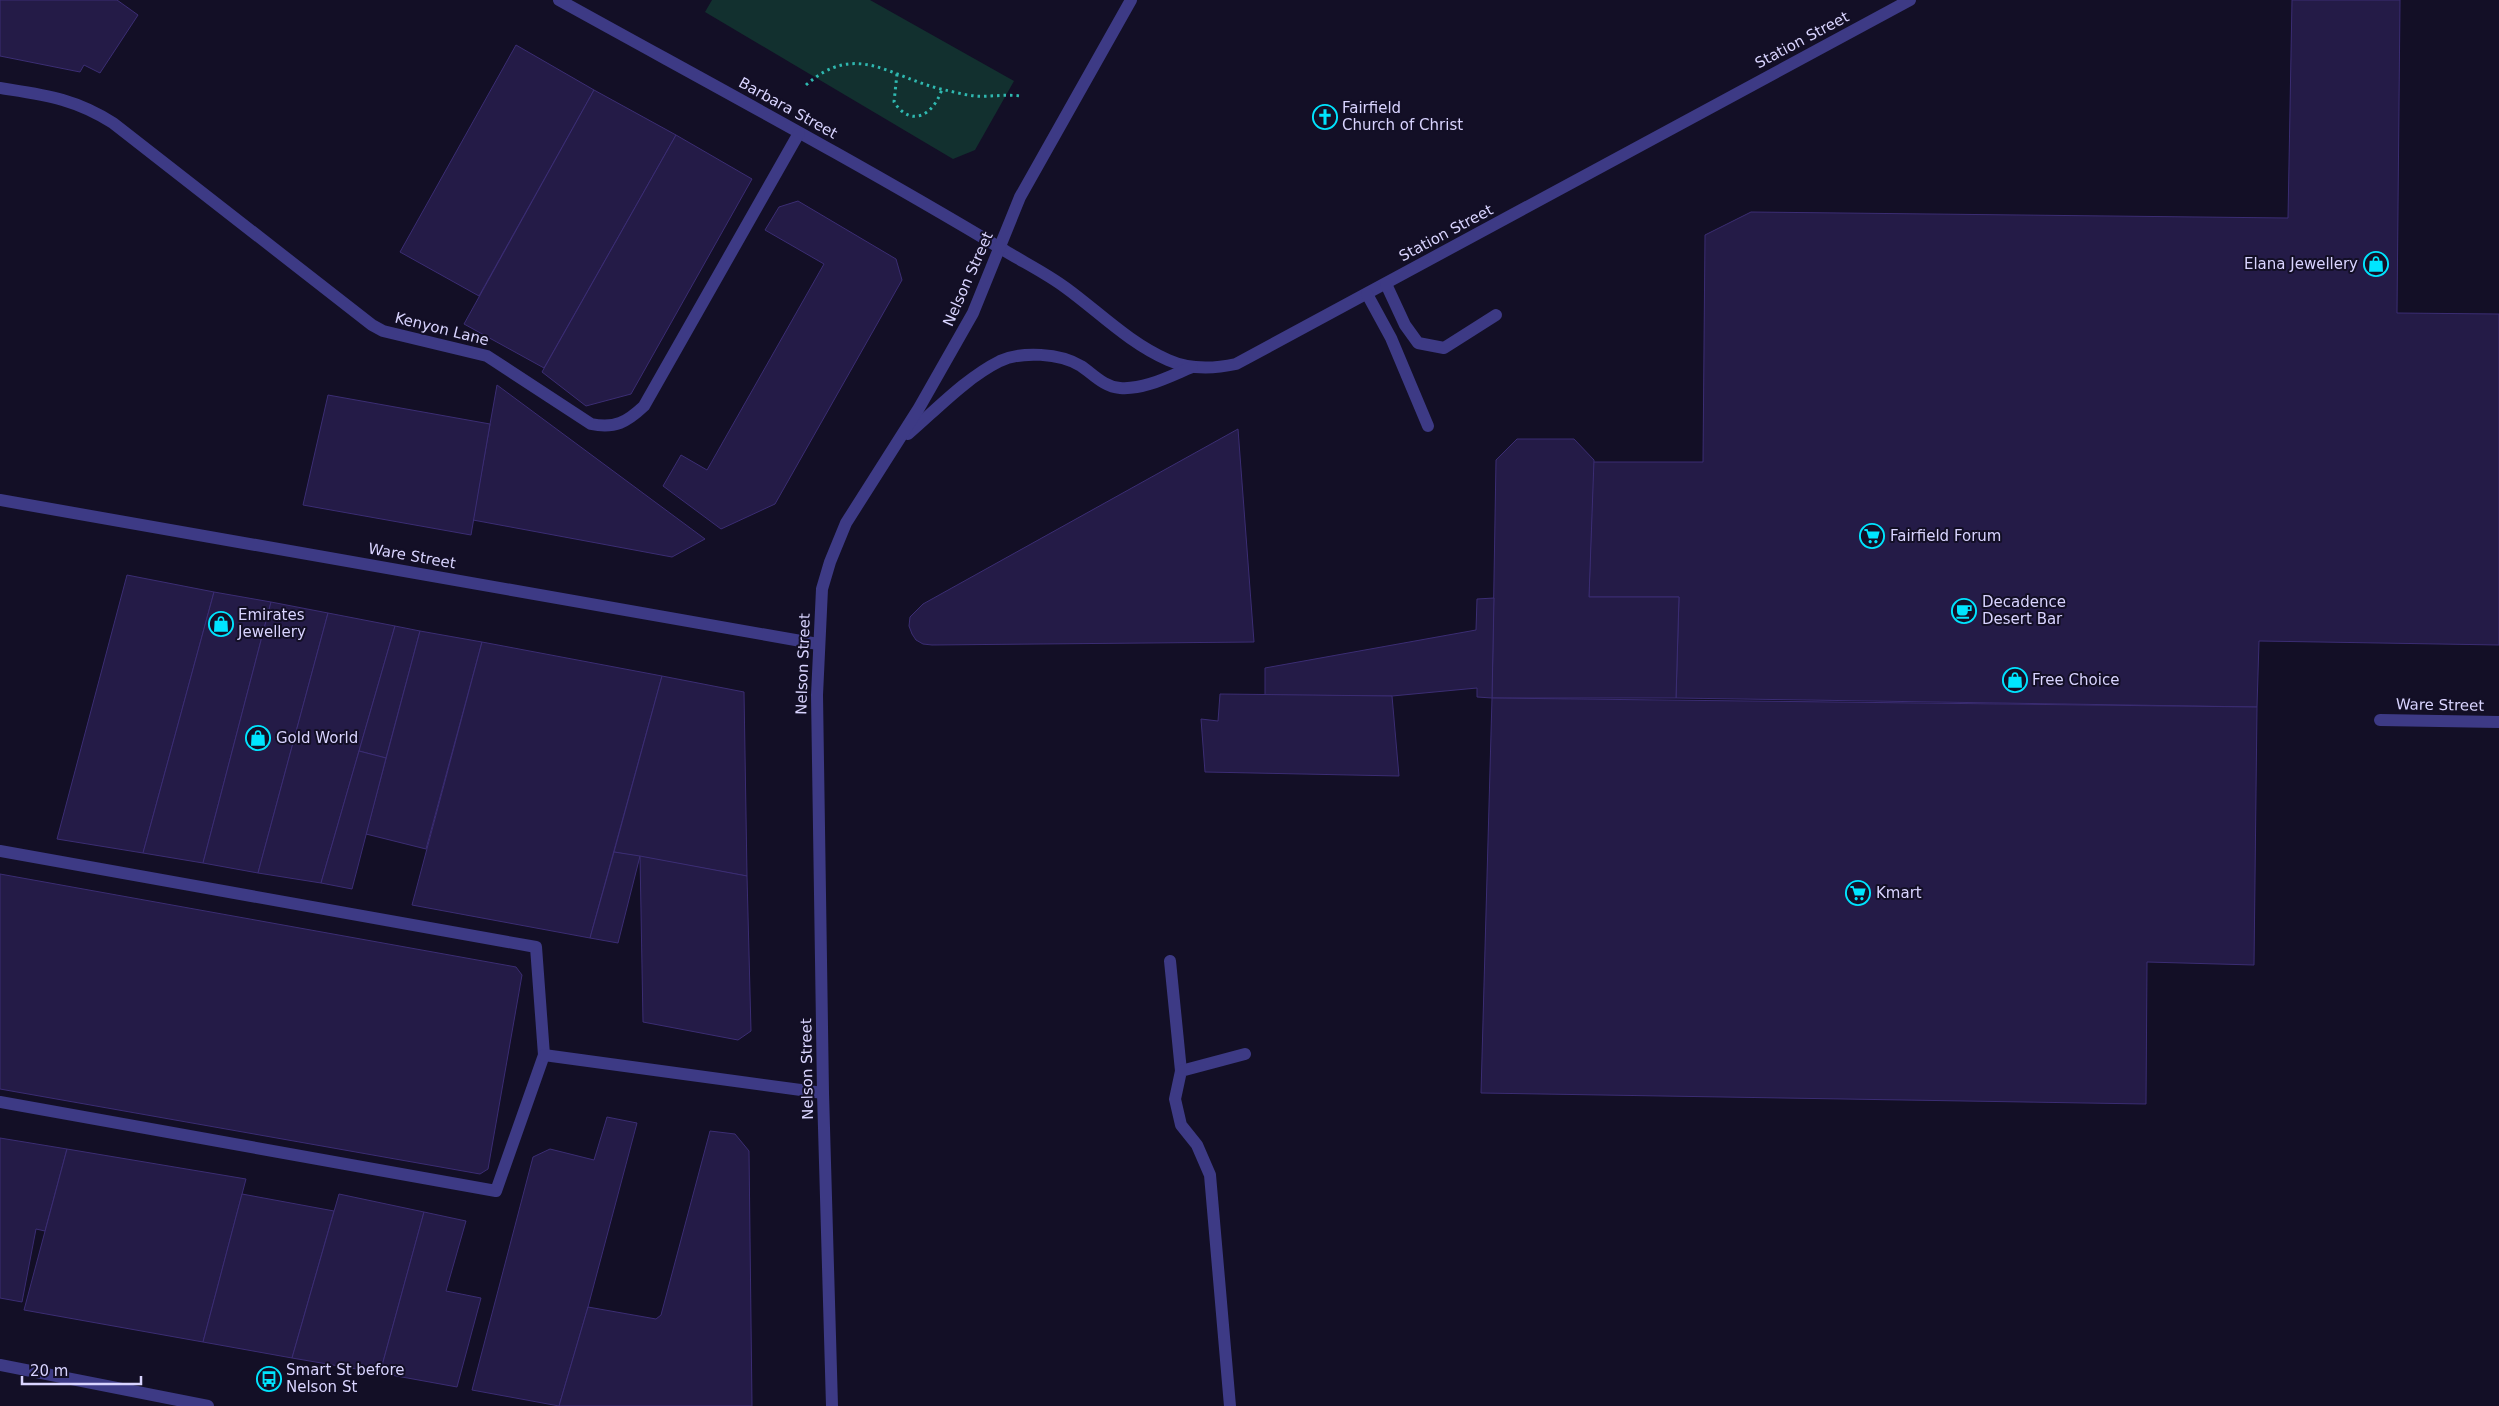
<svg xmlns="http://www.w3.org/2000/svg" width="2499" height="1406" font-family="'DejaVu Sans',sans-serif">
	<style>
		.green { fill: #12302f }
		.building { fill: #241b47; stroke: #3b2d73 }
		.lines { fill: none; stroke-linecap: round; stroke-linejoin: round }
		.path { stroke: #2fb8b0; stroke-width: 3; stroke-dasharray: 2.5 4; stroke-linecap: butt }
		.minor { stroke: #3d3a85; stroke-width: 12 }
		.labels { text-anchor: middle; stroke-width: 4; stroke-linejoin: round; paint-order: stroke }
		.street-label { font-size: 15px; fill: #d9d4ff; stroke: #130f26 }
		.poi-label { font-size: 15px; fill: #d9d4ff; stroke: #130f26; text-anchor: start }
	</style>
	<rect width="100%" height="100%" fill="#130f26"/>
	<polygon class="green" points="712,0 870,0 1014,81 975,150 953,159 705,12"/>
	<g class="building">
		<polygon points="0,0 117,0 138,15 100,73 84,65 80,72 0,56"/>
		<polygon points="2292,0 2400,0 2397,313 2499,314 2499,645 2259,641 2257,707 1676,698 1679,597 1589,597 1593,462 1703,462 1705,235 1751,212 2288,218"/>
		<polygon points="516,45 594,90 479,296 400,252"/>
		<polygon points="594,90 676,135 544,368 464,324"/>
		<polygon points="676,135 752,179 631,394 586,406 542,372"/>
		<polygon points="798,201 896,259 902,280 775,504 721,529 663,486 681,455 707,470 824,264 765,230 779,207"/>
		<polygon points="497,385 705,539 672,557 473,520"/>
		<polygon points="328,395 490,424 471,535 303,505"/>
		<polygon points="1238,429 1254,642 932,645 923,644 916,640 912,634 909,626 910,617 923,604"/>
		<polygon points="1517,439 1574,439 1594,460 1589,597 1679,597 1676,698 1492,698 1496,460"/>
		<polygon points="127,575 214,592 143,853 57,839"/>
		<polygon points="214,592 271,602 203,863 143,853"/>
		<polygon points="1494,598 1492,698 1477,697 1477,688 1392,696 1265,695 1265,668 1476,630 1477,599"/>
		<polygon points="271,602 328,613 258,873 203,863"/>
		<polygon points="328,613 395,626 321,883 258,873"/>
		<polygon points="395,626 420,631 386,758 359,751"/>
		<polygon points="420,631 482,642 426,849 366,834"/>
		<polygon points="482,642 662,676 590,938 412,905"/>
		<polygon points="662,676 744,692 747,876 614,852"/>
		<polygon points="1220,694 1392,696 1399,776 1205,772 1201,719 1218,721"/>
		<polygon points="1492,698 2257,707 2254,965 2147,962 2146,1104 1481,1093"/>
		<polygon points="359,751 386,758 352,889 321,883"/>
		<polygon points="614,852 640,856 618,943 590,938"/>
		<polygon points="640,856 747,876 751,1031 738,1040 643,1022"/>
		<polygon points="0,874 516,967 522,975 488,1169 480,1174 0,1089"/>
		<polygon points="607,1117 637,1123 588,1307 559,1406 472,1390 533,1157 550,1149 594,1160"/>
		<polygon points="710,1131 735,1134 749,1151 752,1406 559,1406 588,1307 656,1319 661,1315"/>
		<polygon points="0,1138 67,1149 45,1231 36,1229 22,1302 0,1298"/>
		<polygon points="67,1149 246,1179 203,1342 24,1310"/>
		<polygon points="242,1194 334,1211 292,1358 203,1342"/>
		<polygon points="339,1194 424,1212 380,1373 292,1358"/>
		<polygon points="424,1212 466,1221 446,1291 481,1298 457,1387 380,1373"/>
	</g>
	<g class="lines">
		<g class="path">
			<path d="M897,74l-3,28c18,27 40,12 48,-13"/>
			<path d="M806,85c51,-45 84,-7 139,5 9,2 20,5 30,6 15,1 30,-2 45,0"/>
		</g>
		<g class="minor">
			<path d="M559,0c148,82 298,162 443,249 21,13 44,24 64,39 33,24 63,55 102,72 22,10 45,9 68,4l674,-364"/>
			<path d="M0,88c44,7 74,10 113,35l259,202 11,6 104,25 104,68c24,5 36,-2 53,-18l155,-273"/>
			<polyline points="1386,284 1405,325 1418,343 1444,348 1496,315"/>
			<polyline points="1367,294 1391,338 1428,426"/>
			<path d="M908,434c29,-25 58,-56 92,-73 22,-10 60,-8 81,5 12,8 23,21 39,22 24,2 50,-12 72,-21"/>
			<polyline points="0,500 818,644"/>
			<polyline points="2380,720 2499,722"/>
			<polyline points="0,851 536,947 544,1055 496,1191 0,1102"/>
			<polyline points="1170,961 1181,1071"/>
			<polyline points="544,1055 823,1093"/>
			<polyline points="0,1365 208,1406"/>
			<polyline points="832,1406 823,1093 817,695 822,589 830,562 846,523 919,408 973,313 1020,197 1131,0"/>
			<polyline points="1230,1406 1210,1175 1197,1145 1181,1125 1175,1099 1181,1071 1245,1054"/>
		</g>
	</g>
	<defs>
		<symbol id="church-ring" viewBox="-11 -11 22 22"><circle r="9.5" fill="#130f26" stroke="#00e5ff" stroke-width="1.5"/><path d="M-1.2-6h2.4v3.5h3.3v2.4h-3.3V6h-2.4V-.1h-3.3v-2.4h3.3Z" fill="#00e5ff"/></symbol>
		<symbol id="shop-ring" viewBox="-11 -11 22 22"><circle r="9.5" fill="#130f26" stroke="#00e5ff" stroke-width="1.5"/><path d="M-5-2.5h2.3a2.7 3.5 0 0 1 5.4 0H5L5.5 6h-11ZM-1.5-2.5h3a1.5 2.3 0 0 0-3 0Z" fill="#00e5ff"/></symbol>
		<symbol id="supermarket-ring" viewBox="-11 -11 22 22"><circle r="9.5" fill="#130f26" stroke="#00e5ff" stroke-width="1.5"/><path d="M-6-5.5h2.5l.6 2H6L4.5 2H-2.5L-4.4-4H-6ZM-1.5 3.2a1.3 1.3 0 1 0 .1 0ZM3 3.2a1.3 1.3 0 1 0 .1 0Z" fill="#00e5ff"/></symbol>
		<symbol id="cafe-ring" viewBox="-11 -11 22 22"><circle r="9.5" fill="#130f26" stroke="#00e5ff" stroke-width="1.5"/><path d="M-5.5-4.5H6V0H3Q3 3.5 0 3.5H-2.5Q-5.5 3.5-5.5 0ZM3-3.2v2h1.7v-2ZM-6 4.5H4V6H-6Z" fill="#00e5ff"/></symbol>
		<symbol id="bus-ring" viewBox="-11 -11 22 22"><circle r="9.5" fill="#130f26" stroke="#00e5ff" stroke-width="1.5"/><path d="M-5-6H5V4H4V6H2V4H-2V6H-4V4H-5ZM-3.5-4V0h7V-4ZM-3.5 1.2v1.5H-2V1.2ZM2 1.2v1.5H3.5V1.2Z" fill="#00e5ff"/></symbol>
	</defs>
	<g fill-rule="evenodd">
		<use href="#church-ring" x="1311" y="103" width="28" height="28"/>
		<use href="#shop-ring" x="2362" y="250" width="28" height="28"/>
		<use href="#supermarket-ring" x="1858" y="522" width="28" height="28"/>
		<use href="#cafe-ring" x="1950" y="597" width="28" height="28"/>
		<use href="#shop-ring" x="207" y="610" width="28" height="28"/>
		<use href="#shop-ring" x="2001" y="666" width="28" height="28"/>
		<use href="#shop-ring" x="244" y="724" width="28" height="28"/>
		<use href="#supermarket-ring" x="1844" y="879" width="28" height="28"/>
		<use href="#bus-ring" x="255" y="1365" width="28" height="28"/>
	</g>
	<g class="labels">
		<g class="street-label">
			<text transform="translate(1802 40) rotate(-28)" y="5">Station Street</text>
			<text transform="translate(788 108) rotate(29)" y="5">Barbara Street</text>
			<text transform="translate(1446 233) rotate(-28)" y="5">Station Street</text>
			<text transform="translate(968 279) rotate(-66)" y="5">Nelson Street</text>
			<text transform="translate(442 329) rotate(14)" y="5">Kenyon Lane</text>
			<text transform="translate(412 556) rotate(10)" y="5">Ware Street</text>
			<text transform="translate(803 664) rotate(-88)" y="5">Nelson Street</text>
			<text transform="translate(2440 705) rotate(1)" y="5">Ware Street</text>
			<text transform="translate(807 1069) rotate(-91)" y="5">Nelson Street</text>
		</g>
		<g class="poi-label">
			<text x="1342" y="113">Fairfield<tspan x="1342" dy="17">Church of Christ</tspan></text>
			<text x="2358" y="269" text-anchor="end">Elana Jewellery</text>
			<text x="1890" y="541">Fairfield Forum</text>
			<text x="1982" y="607">Decadence<tspan x="1982" dy="17">Desert Bar</tspan></text>
			<text x="238" y="620">Emirates<tspan x="238" dy="17">Jewellery</tspan></text>
			<text x="2032" y="685">Free Choice</text>
			<text x="276" y="743">Gold World</text>
			<text x="1876" y="898">Kmart</text>
			<text x="286" y="1375">Smart St before<tspan x="286" dy="17">Nelson St</tspan></text>
		</g>
	</g>
	<path d="M22 1376v8h119v-8" fill="none" stroke="#d9d4ff" stroke-width="2.5"/>
	<text x="30" y="1376" font-size="15" fill="#d9d4ff" stroke="#130f26" stroke-width="4" paint-order="stroke">20 m</text>
</svg>
